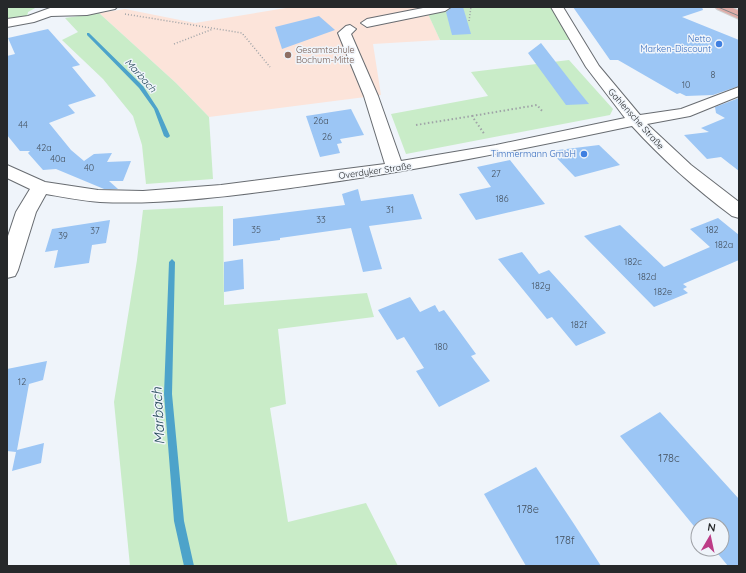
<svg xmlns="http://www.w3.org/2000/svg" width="746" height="573" font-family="Quicksand,sans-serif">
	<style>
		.education { fill: #fce4da }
		.green { fill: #c9ecc8 }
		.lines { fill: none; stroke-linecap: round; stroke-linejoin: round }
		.stream { fill: #4da3ca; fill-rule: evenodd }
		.building { fill: #9cc6f5 }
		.minor-casing { stroke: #686c71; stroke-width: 2 }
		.major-casing { stroke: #cfd0d0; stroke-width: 2 }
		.path-far1 { stroke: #9fa3a7; stroke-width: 1.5; stroke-dasharray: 1 2; stroke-linecap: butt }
		.path { stroke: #9fa3a7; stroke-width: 2; stroke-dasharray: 1.5 2.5; stroke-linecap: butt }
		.minor { fill: #fff; fill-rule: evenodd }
		.major { fill: #dfada8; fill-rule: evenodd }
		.tram { stroke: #85888c; stroke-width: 1 }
		.shop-dot { fill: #3f7fe0; stroke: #eff4fa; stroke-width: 1.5 }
		.education-dot { fill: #8d6e63; stroke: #eff4fa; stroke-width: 1.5 }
		.labels { text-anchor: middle; stroke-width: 3; stroke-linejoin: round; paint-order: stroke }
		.far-shop-label { font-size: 9px; fill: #366cbe; stroke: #eff4fa; text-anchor: end }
		.far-education-label { font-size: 9px; fill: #785e54; stroke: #eff4fa; text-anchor: start }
		.number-label { font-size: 9px; fill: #44505d }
		.far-street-label { font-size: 9px; fill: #26282a; stroke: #eff4fa }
		.far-water-label { font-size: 10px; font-style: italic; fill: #183e4f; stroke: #eff4fa }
		.near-number-label { font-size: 11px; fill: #44505d }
		.near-water-label { font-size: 14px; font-style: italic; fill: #183e4f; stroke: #eff4fa }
	</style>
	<rect width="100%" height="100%" fill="#eff4fa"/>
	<polygon class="education" points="292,7 425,7 440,40 373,44 381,95 209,117 176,83 99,13 125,9 195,23"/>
	<g class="green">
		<polygon points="7,7 37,7 28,12 27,18 7,20"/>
		<polygon points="459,7 551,7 571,40 440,40 428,14"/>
		<polygon points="99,13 176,83 209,117 213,179 146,184 142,145 133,116 103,79 62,40 78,32 65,18"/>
		<polygon points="569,60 613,109 610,115 406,154 391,114 488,96 471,72"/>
		<polygon points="223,206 224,305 367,293 374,317 278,329 286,404 270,408 288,522 366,503 398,566 130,566 114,402 137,260 143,210"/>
	</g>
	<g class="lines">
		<g class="stream">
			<polygon points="87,33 89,33 143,86 158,109 170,136 169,137 167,138 164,136 154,109 139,88 87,35"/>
			<polygon points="172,259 175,262 172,394 184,521 194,566 184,566 174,521 164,394 169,262"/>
		</g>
	</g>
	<g class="building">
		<polygon points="452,7 463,7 471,34 452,35 446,12"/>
		<polygon points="573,7 702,7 703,10 682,17 739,40 739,86 713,95 686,96 680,93 677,94 618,60 610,60"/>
		<polygon points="319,16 335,30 282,49 275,27"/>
		<polygon points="48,29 80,65 72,67 96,96 68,105 75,113 49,123 71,150 84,161 94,154 112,153 107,162 131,161 123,181 109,181 118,189 104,189 56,169 43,170 28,153 30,151 20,151 7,135 7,56 15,54 8,38"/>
		<polygon points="541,43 576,88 589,104 566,105 528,53"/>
		<polygon points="739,98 739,171 721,157 707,159 684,135 709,132 701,128 725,118 716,113 715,107"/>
		<polygon points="351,109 364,135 340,139 342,143 337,144 340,153 320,157 306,116"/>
		<polygon points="599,145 620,165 575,177 550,151"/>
		<polygon points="510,160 545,204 476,220 459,194 491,187 477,167"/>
		<polygon points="358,189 361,201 413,194 422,219 369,226 382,269 363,272 351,228 280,238 280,240 233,246 233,219 345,205 342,194"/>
		<polygon points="718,218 739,235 739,260 683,284 687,287 683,289 688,293 654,307 584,236 620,225 664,267 710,247 690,229"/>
		<polygon points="110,220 106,243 92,245 89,263 54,268 58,250 45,252 52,229"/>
		<polygon points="522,252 539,274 549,270 606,333 576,346 552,317 547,319 498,259"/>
		<polygon points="243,259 244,289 224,292 224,262"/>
		<polygon points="410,297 420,312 435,305 439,312 444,310 476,354 471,356 490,381 439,407 416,371 424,368 404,337 397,340 378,310"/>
		<polygon points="47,361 43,380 29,384 17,450 44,443 41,463 12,471 16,452 7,451 7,369"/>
		<polygon points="660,412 739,499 739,566 728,566 714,549 722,549 722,525 698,525 698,531 620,436"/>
		<polygon points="536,467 574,524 601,566 526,566 484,494"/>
	</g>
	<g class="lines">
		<defs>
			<g id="minor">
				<polygon points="117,7 115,9 87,15 51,16 34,22 7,27 7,19 28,16 50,8"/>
				<polygon points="428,7 451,7 445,11 367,27 361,23 367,19"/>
				<path d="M551,7h12l36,59 41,49 41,-6 58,-22v9l-49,20 -43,8 44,41 48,37v16l-7,-2c-36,-27 -69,-56 -100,-90 -109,23 -217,45 -327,60 -68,9 -136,19 -205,16 -18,-1 -36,-5 -54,-8l-10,18 -18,58 -3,6 -8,2v-39l9,-27 14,-23 -23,-11v-13l38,17 53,8 45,1 78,-6 164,-21 -21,-68 -26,-63 8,-7 4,-1 6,4 -5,5 27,62 23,65 95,-16 129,-27 -39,-51z"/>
			</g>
			<polygon id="major" points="715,7 731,7 739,11 739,19 717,9"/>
		</defs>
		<use href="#minor" class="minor-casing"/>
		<use href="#major" class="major-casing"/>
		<g class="path-far1">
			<polyline points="125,14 242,33 270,67"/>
			<polyline points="469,21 471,7"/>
			<polyline points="174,44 213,29"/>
		</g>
		<g class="path">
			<polyline points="472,116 537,105 543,112"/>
			<polyline points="416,125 472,116 485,135"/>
		</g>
		<use href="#minor" class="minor"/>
		<use href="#major" class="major"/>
		<polyline class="tram" points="718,7 739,16"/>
	</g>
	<g class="shop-dot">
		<circle cx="719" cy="44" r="4"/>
		<circle cx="584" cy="154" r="4"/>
	</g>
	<circle class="education-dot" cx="288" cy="55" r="4"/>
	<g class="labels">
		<g class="far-shop-label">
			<text x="711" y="42">Netto<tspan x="711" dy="10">Marken-Discount</tspan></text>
			<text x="576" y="157">Timmermann GmbH</text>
		</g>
		<g class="far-education-label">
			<text x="296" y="53">Gesamtschule<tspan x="296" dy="10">Bochum-Mitte</tspan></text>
		</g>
		<g class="number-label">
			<text x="713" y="78">8</text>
			<text x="686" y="88">10</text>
			<text x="321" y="124">26a</text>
			<text x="23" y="128">44</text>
			<text x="327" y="140">26</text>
			<text x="44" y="151">42a</text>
			<text x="58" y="162">40a</text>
			<text x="89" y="171">40</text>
			<text x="496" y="177">27</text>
			<text x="502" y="202">186</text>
			<text x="390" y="213">31</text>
			<text x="321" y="223">33</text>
			<text x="256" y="233">35</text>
			<text x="712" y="233">182</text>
			<text x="95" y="234">37</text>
			<text x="63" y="239">39</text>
			<text x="724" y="248">182a</text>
			<text x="633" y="265">182c</text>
			<text x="647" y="280">182d</text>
			<text x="541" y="289">182g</text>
			<text x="663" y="295">182e</text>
			<text x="579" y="328">182f</text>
			<text x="441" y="350">180</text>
			<text x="22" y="385">12</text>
		</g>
		<g class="far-street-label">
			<text transform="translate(636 119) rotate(48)" y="3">Gahlensche Straße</text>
			<text transform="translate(375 171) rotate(-8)" y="3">Overdyker Straße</text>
		</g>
		<g class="far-water-label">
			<text transform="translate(141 75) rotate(48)" y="4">Marbach</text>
		</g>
		<g class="near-number-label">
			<text x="669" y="462">178c</text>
			<text x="528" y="513">178e</text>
			<text x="565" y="544">178f</text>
		</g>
		<g class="near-water-label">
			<text transform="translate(158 416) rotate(-93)" y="5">Marbach</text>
		</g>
	</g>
	<rect width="746" height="573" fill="none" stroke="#26282a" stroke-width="16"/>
	<g transform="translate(710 537) rotate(9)"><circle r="19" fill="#eff4fa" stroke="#9fa2a7"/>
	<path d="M0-3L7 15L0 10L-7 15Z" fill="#bd3c87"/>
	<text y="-6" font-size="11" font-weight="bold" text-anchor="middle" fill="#26282a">N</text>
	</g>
</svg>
